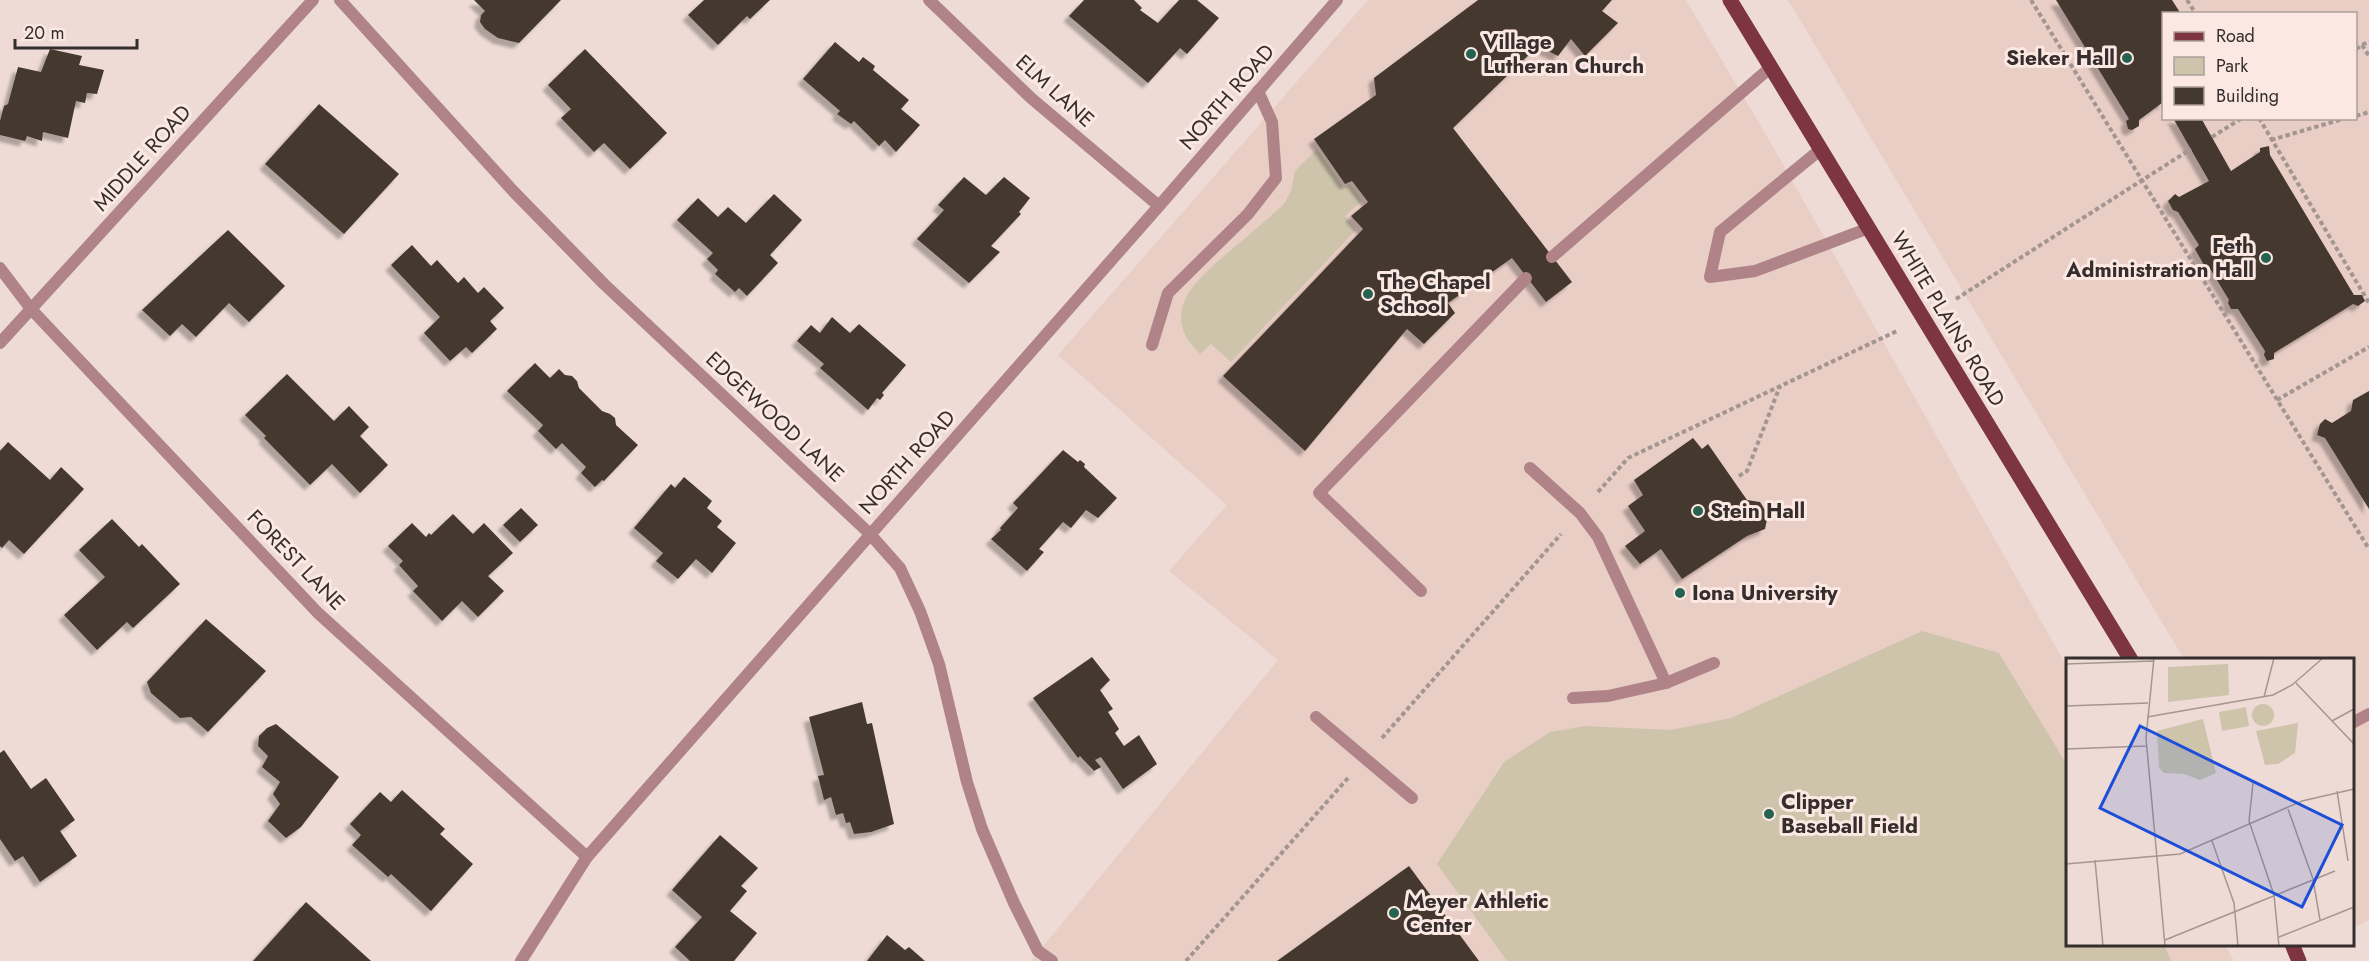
<svg xmlns="http://www.w3.org/2000/svg" width="2369" height="961" font-family="Jost,sans-serif">
	<style>
		.built { fill: #e9cec6; fill-rule: evenodd }
		.green { fill: #cdc4ab }
		.building { fill: #44392f; filter: url(#shadow) }
		.lines { fill: none; stroke-linecap: round; stroke-linejoin: round }
		.path { stroke: #a39591; stroke-width: 4; stroke-dasharray: 4.5 3; stroke-linecap: butt }
		.service { stroke: #af8388; stroke-width: 12 }
		.minor { stroke: #af8388; stroke-width: 12 }
		.primary { stroke: #7e3542; stroke-width: 15 }
		.poi-dot { fill: #256350; stroke: #fbe8e2; stroke-width: 2 }
		.labels { text-anchor: middle; stroke-width: 6; stroke-linejoin: round; paint-order: stroke }
		.poi-label { font-size: 21px; font-weight: bold; fill: #352e2c; stroke: #fbe8e2; text-anchor: start }
		.street-label { font-size: 21px; fill: #352e2c; stroke: #fbe8e2 }
		.inset-road { fill: none; stroke: #a49691; stroke-width: 1.5 }
		.view { fill: #1d4ed8; fill-opacity: 0.15; stroke: #1d4ed8; stroke-width: 3 }
		.inset-edge { fill: none; stroke: #352e2c; stroke-width: 3 }
	</style>
	<defs>
		<filter id="shadow"><feDropShadow dx="-5.5" dy="5.5" stdDeviation="1.5" flood-color="#0004"/></filter>
	</defs>
	<rect width="100%" height="100%" fill="#eedbd5"/>
	<g class="built">
		<polygon points="1368,0 1686,0 1771,143 2067,667 2068,944 2225,945 2234,961 1031,961 1278,660 1169,571 1227,505 1058,355"/>
		<path d="M1788,0h581v920l-16,8 -1,-268 -168,-1zM2164,14h192v104h-192z"/>
	</g>
	<g class="green">
		<path d="M1317,149l26,38 7,-3 12,17 -17,15 11,14 -125,132 -20,-18 -11,10c-44,-42 -2,-76 31,-104 18,-15 35,-30 53,-46l7,-13 4,-20z"/>
		<polygon points="1922,631 1999,653 2067,765 2068,944 2164,945 2171,961 1507,961 1437,864 1504,762 1550,732 1585,726 1670,730 1731,718"/>
	</g>
	<g class="building">
		<polygon points="474,0 561,0 519,43 498,38 485,29 480,22 481,15 485,11"/>
		<polygon points="704,0 770,0 750,19 747,16 718,45 688,15"/>
		<polygon points="1084,0 1134,0 1142,8 1140,10 1158,23 1179,0 1197,0 1219,18 1187,54 1180,48 1148,83 1069,16"/>
		<polygon points="1478,0 1612,0 1602,11 1618,23 1585,56 1571,39 1558,56 1538,46 1453,128 1572,282 1546,302 1512,258 1448,303 1455,313 1424,344 1407,329 1305,451 1223,376 1363,229 1351,216 1368,202 1352,181 1345,184 1314,139 1376,95 1374,78"/>
		<polygon points="2056,0 2172,0 2181,14 2164,14 2164,105 2162,103 2139,120 2139,126 2132,130 2128,129 2126,121 2129,119"/>
		<polygon points="835,42 859,62 863,57 875,66 873,70 909,100 901,109 920,125 896,152 885,140 879,146 854,121 851,124 837,114 840,111 803,79"/>
		<polygon points="50,49 82,56 79,65 104,70 97,94 87,93 85,103 76,101 68,138 43,132 42,141 27,136 25,141 0,135 0,121 4,106 8,104 18,67 41,72"/>
		<polygon points="585,49 667,133 630,169 604,143 594,152 561,118 571,109 548,85"/>
		<polygon points="319,104 399,174 344,234 265,164"/>
		<polygon points="2173,118 2201,118 2231,171 2260,152 2260,148 2269,146 2270,155 2354,295 2362,295 2365,301 2358,306 2353,304 2274,353 2274,359 2267,361 2264,355 2265,351 2238,309 2231,309 2228,303 2229,300 2209,267 2205,267 2195,249 2199,245 2178,212 2173,210 2168,201 2175,194 2179,197 2209,181"/>
		<polygon points="964,177 986,195 1004,177 1030,198 1019,212 1021,214 991,246 1000,252 969,283 917,239 944,210 938,205"/>
		<polygon points="774,194 802,220 770,255 778,263 747,296 739,288 735,292 715,274 718,270 707,259 713,253 677,220 698,198 718,217 728,207 746,223"/>
		<polygon points="228,230 285,286 249,322 229,303 196,337 182,324 170,336 142,310"/>
		<polygon points="412,245 431,266 437,260 458,283 464,277 478,293 484,287 504,308 490,321 497,329 472,353 466,347 450,361 424,333 440,317 391,265"/>
		<polygon points="832,317 850,333 859,324 906,365 882,393 884,395 880,400 877,398 868,410 820,368 824,364 797,341 811,325 820,333"/>
		<polygon points="535,363 550,378 559,369 565,375 572,376 577,381 579,388 602,411 610,414 615,418 616,425 638,445 604,481 602,480 595,487 581,473 586,467 562,443 556,449 538,431 543,425 507,391"/>
		<polygon points="287,374 334,421 349,406 369,427 360,436 388,465 360,493 332,464 310,485 264,438 266,436 245,415"/>
		<polygon points="2369,391 2369,509 2325,438 2317,435 2320,424 2325,419 2332,423 2351,411 2353,400"/>
		<polygon points="1693,438 1702,449 1708,444 1747,500 1760,502 1768,515 1765,529 1747,536 1682,579 1661,549 1640,564 1625,546 1645,531 1628,506 1643,495 1634,480"/>
		<polygon points="8,442 50,480 61,467 84,489 24,554 9,540 2,548 0,546 0,451"/>
		<polygon points="1063,450 1078,462 1080,460 1085,464 1084,467 1117,498 1098,518 1086,510 1071,528 1063,522 1039,549 1044,552 1027,571 991,539 1001,530 1000,528 1018,508 1013,503"/>
		<polygon points="684,477 712,501 707,508 722,521 717,527 736,543 712,573 696,559 678,579 656,561 663,553 634,528 671,484 675,488"/>
		<polygon points="521,508 538,525 520,542 503,525"/>
		<polygon points="453,514 473,534 484,523 513,553 488,576 504,591 478,617 462,601 442,621 413,591 418,586 399,565 403,561 388,546 412,523 426,537 429,533 431,535"/>
		<polygon points="112,519 139,547 142,544 180,584 133,628 127,622 97,650 64,615 105,577 79,550"/>
		<polygon points="206,619 266,671 208,732 191,717 180,718 151,693 147,682"/>
		<polygon points="1092,657 1110,680 1100,690 1113,709 1108,712 1119,729 1115,733 1124,746 1139,735 1157,764 1123,789 1101,757 1095,760 1101,767 1094,771 1080,756 1078,758 1033,698"/>
		<polygon points="862,702 867,724 872,723 894,824 871,832 854,834 850,822 846,823 843,813 836,815 831,797 824,800 818,776 824,775 809,717"/>
		<polygon points="276,724 339,777 301,827 286,838 268,821 280,804 273,794 280,782 262,767 268,756 258,746 259,736 267,728"/>
		<polygon points="4,750 31,789 46,778 75,820 60,831 77,856 40,882 23,856 15,861 0,839 0,753"/>
		<polygon points="402,790 445,829 440,834 473,864 431,911 391,874 388,877 352,845 361,835 350,824 380,792 391,802"/>
		<polygon points="720,835 758,868 741,886 747,891 730,911 757,933 734,961 690,961 675,947 702,917 672,890"/>
		<polygon points="1409,866 1479,961 1277,961"/>
		<polygon points="306,902 371,961 253,961"/>
		<polygon points="887,935 905,950 909,947 925,961 867,961"/>
	</g>
	<g class="lines">
		<g class="path">
			<polyline points="2031,0 2369,549"/>
			<polyline points="2187,0 2196,14"/>
			<polyline points="2362,45 2369,56"/>
			<polyline points="2356,49 2369,41"/>
			<polyline points="2356,116 2369,112"/>
			<polyline points="2259,118 2369,303"/>
			<polyline points="2212,137 2242,118"/>
			<polyline points="2271,140 2346,118"/>
			<polyline points="1956,299 2191,149"/>
			<polyline points="2277,400 2369,347"/>
			<polyline points="1739,476 1747,471 1780,386"/>
			<polyline points="1598,492 1628,458 1897,331"/>
			<polyline points="1382,738 1561,534"/>
			<polyline points="1186,961 1348,778"/>
		</g>
		<g class="service">
			<polyline points="1821,149 1720,232 1710,277 1755,271 1869,228"/>
			<polyline points="1552,257 1771,67"/>
			<polyline points="1152,345 1168,293 1248,214 1276,178 1272,122 1258,91"/>
			<polyline points="1530,468 1580,513 1598,537 1666,683"/>
			<polyline points="1421,591 1319,493 1526,278"/>
			<polyline points="1573,698 1608,696 1666,683 1714,663"/>
			<polyline points="1316,717 1412,798"/>
			<polyline points="1038,951 1052,961"/>
		</g>
		<g class="minor">
			<polyline points="340,0 514,192 604,284 869,533 900,568 920,611 939,664 967,782 982,829 1014,903 1038,951"/>
			<polyline points="929,0 1031,98 1159,206"/>
			<polyline points="0,268 31,309 318,613 587,857"/>
			<polyline points="0,343 313,0"/>
			<polyline points="2352,723 2369,714"/>
			<polyline points="521,961 587,857 1159,206 1337,0"/>
		</g>
		<g class="primary">
			<polyline points="1730,0 2131,660"/>
			<polyline points="2292,944 2299,961"/>
		</g>
	</g>
	<g class="poi-dot">
		<circle cx="1471" cy="54" r="6"/>
		<circle cx="2127" cy="58" r="6"/>
		<circle cx="2266" cy="258" r="6"/>
		<circle cx="1368" cy="294" r="6"/>
		<circle cx="1698" cy="511" r="6"/>
		<circle cx="1680" cy="593" r="6"/>
		<circle cx="1769" cy="814" r="6"/>
		<circle cx="1394" cy="913" r="6"/>
	</g>
	<g class="labels">
		<g class="poi-label">
			<text x="1483" y="49">Village<tspan x="1483" dy="24">Lutheran Church</tspan></text>
			<text x="2115" y="65" text-anchor="end">Sieker Hall</text>
			<text x="2254" y="253" text-anchor="end">Feth<tspan x="2254" dy="24">Administration Hall</tspan></text>
			<text x="1380" y="289">The Chapel<tspan x="1380" dy="24">School</tspan></text>
			<text x="1710" y="518">Stein Hall</text>
			<text x="1692" y="600">Iona University</text>
			<text x="1781" y="809">Clipper<tspan x="1781" dy="24">Baseball Field</tspan></text>
			<text x="1406" y="908">Meyer Athletic<tspan x="1406" dy="24">Center</tspan></text>
		</g>
		<g class="street-label">
			<text transform="translate(1055 91) rotate(42)" y="7">ELM LANE</text>
			<text transform="translate(1227 97) rotate(-49)" y="7">NORTH ROAD</text>
			<text transform="translate(142 158) rotate(-48)" y="7">MIDDLE ROAD</text>
			<text transform="translate(1948 319) rotate(59)" y="7">WHITE PLAINS ROAD</text>
			<text transform="translate(775 417) rotate(43)" y="7">EDGEWOOD LANE</text>
			<text transform="translate(907 462) rotate(-48)" y="7">NORTH ROAD</text>
			<text transform="translate(296 560) rotate(46)" y="7">FOREST LANE</text>
		</g>
	</g>
	<g transform="translate(2066 658)">
		<rect width="288" height="288" fill="#eedbd5"/>
		<path d="M162,6l1,31 -61,7v-35zM186 57a11 11 0 1 1 22 0a11 11 0 1 1-22 0ZM180,49l3,19 -27,5 -3,-19zM137,61l13,54 -16,7 -16,-6 -20,-1 -5,-5 -2,-37zM232,65l-3,30 -17,11 -13,1 -9,-34z" fill="#cdc4ab"/>
		<path class="inset-road" d="M88,0l-8,80 19,208M0,6l87,-3M230,25l58,61M198,39l10,-39M0,48l82,-3M81,59l126,-22 19,-10 31,-27M266,63l22,-12M0,91l80,-3M187,125l-4,38 25,74 5,51M271,133l11,70M222,151l25,70 7,41M146,183l22,62 4,43M29,202l8,86M0,206l114,-10 122,-53 52,-12M213,279l75,-30M99,282l170,-69"/>
		<path class="view" d="M74,68l202,99 -40,82 -202,-99z"/>
		<rect width="288" height="288" class="inset-edge"/>
	</g>
	<rect x="2162" y="12" width="195" height="108" fill="#fbe8e2" stroke="#ac9e99" stroke-width="1.5"/>
	<rect x="2174" y="32" width="30" height="9" fill="#7e3542" stroke="#ac9e99" stroke-width="1.5"/>
	<text x="2216" y="42" font-size="18" fill="#352e2c">Road</text>
	<rect x="2174" y="57" width="30" height="18" fill="#cdc4ab" stroke="#ac9e99" stroke-width="1.5"/>
	<text x="2216" y="72" font-size="18" fill="#352e2c">Park</text>
	<rect x="2174" y="87" width="30" height="18" fill="#44392f" stroke="#ac9e99" stroke-width="1.5"/>
	<text x="2216" y="102" font-size="18" fill="#352e2c">Building</text>
	<path d="M15 39v9h122v-9" fill="none" stroke="#352e2c" stroke-width="3"/>
	<text x="24" y="39" font-size="18" fill="#352e2c" stroke="#fbe8e2" stroke-width="4.5" paint-order="stroke">20 m</text>
</svg>
